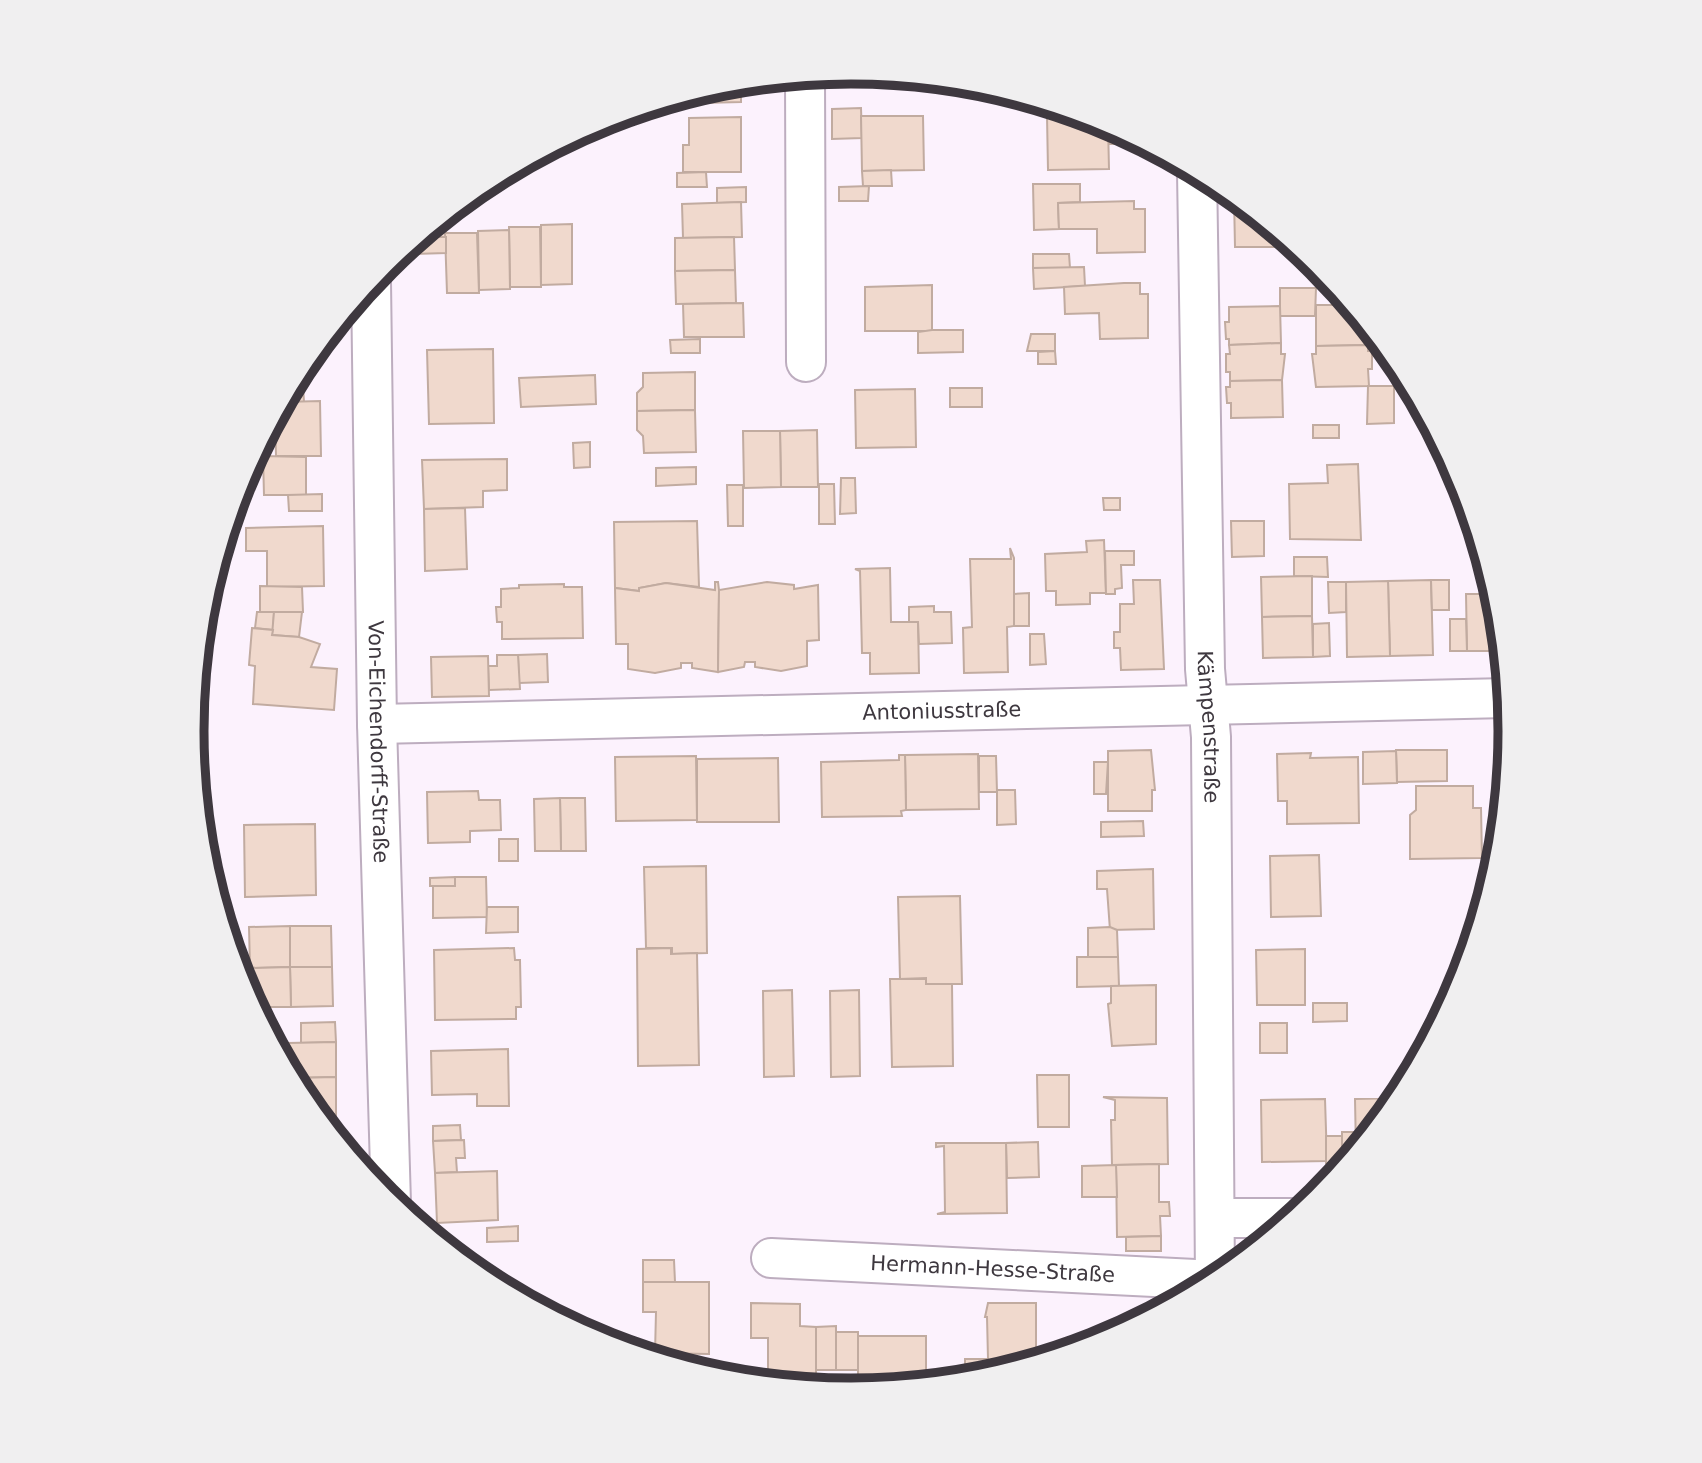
<svg xmlns="http://www.w3.org/2000/svg" width="1702" height="1463" font-family="'DejaVu Sans',sans-serif">
	<style>
		.building { fill: #f0d9cd; stroke: #c1aba0; stroke-width: 2 }
		.lines { fill: none; stroke-linecap: round; stroke-linejoin: round }
		.street-casing { stroke: #bdadbf; stroke-width: 42 }
		.street { stroke: #fff; stroke-width: 38 }
		.labels { text-anchor: middle; stroke-width: 5; stroke-linejoin: round; paint-order: stroke }
		.street-label { font-size: 21px; fill: #3e383f; stroke: #fff }
		.rim { fill: none; stroke: #3e383f; stroke-width: 9 }
	</style>
	<rect width="100%" height="100%" fill="#fcf2fd"/>
	<g class="building">
		<polygon points="864,73 925,79 864,80"/>
		<polygon points="741,83 741,102 702,103 702,91"/>
		<polygon points="861,108 862,138 832,139 832,109"/>
		<polygon points="861,116 923,116 924,170 862,171"/>
		<polygon points="1047,116 1082,116 1108,124 1109,169 1048,170"/>
		<polygon points="741,117 741,172 683,172 683,145 689,145 689,118"/>
		<polygon points="1108,124 1138,140 1138,144 1109,144"/>
		<polygon points="891,170 892,186 863,186 862,171"/>
		<polygon points="706,172 707,187 677,187 677,173"/>
		<polygon points="1033,184 1080,184 1080,202 1058,203 1059,229 1034,230"/>
		<polygon points="869,186 868,201 839,201 839,187"/>
		<polygon points="746,187 746,202 717,203 717,188"/>
		<polygon points="1234,197 1295,247 1235,247"/>
		<polygon points="1134,201 1134,209 1145,209 1145,252 1097,253 1097,229 1059,229 1058,203"/>
		<polygon points="741,202 742,237 683,238 682,204"/>
		<polygon points="438,221 445,221 446,237 418,237"/>
		<polygon points="572,224 572,284 541,285 541,225"/>
		<polygon points="509,227 540,227 541,287 510,287"/>
		<polygon points="509,230 510,289 479,290 478,231"/>
		<polygon points="445,233 477,233 479,293 447,293"/>
		<polygon points="418,237 446,237 446,253 414,254 414,241"/>
		<polygon points="734,237 735,270 675,271 675,238"/>
		<polygon points="1033,254 1069,254 1070,268 1033,268"/>
		<polygon points="1084,267 1085,286 1034,289 1033,268"/>
		<polygon points="735,270 736,303 676,304 675,271"/>
		<polygon points="1124,283 1140,283 1140,294 1148,294 1148,338 1100,339 1099,313 1065,314 1064,287"/>
		<polygon points="932,285 932,331 865,331 865,287"/>
		<polygon points="1280,288 1316,288 1315,316 1280,316"/>
		<polygon points="743,303 744,337 684,337 683,304"/>
		<polygon points="1316,305 1350,305 1372,331 1372,336 1368,336 1368,345 1316,346"/>
		<polygon points="1280,306 1281,343 1229,345 1229,339 1226,339 1225,322 1229,322 1229,307"/>
		<polygon points="932,330 963,330 963,352 918,353 918,332"/>
		<polygon points="1031,334 1055,334 1055,351 1027,351"/>
		<polygon points="700,339 700,353 671,353 670,340"/>
		<polygon points="1281,343 1281,354 1285,354 1282,380 1230,381 1230,372 1226,372 1226,354 1230,354 1229,345"/>
		<polygon points="1368,345 1368,351 1372,351 1372,369 1368,369 1369,386 1316,387 1312,354 1316,354 1316,346"/>
		<polygon points="493,349 494,423 429,424 427,350"/>
		<polygon points="1055,351 1056,364 1038,364 1038,352"/>
		<polygon points="302,366 303,386 291,386"/>
		<polygon points="695,372 695,410 637,411 637,393 643,387 643,373"/>
		<polygon points="595,375 596,404 521,407 519,378"/>
		<polygon points="1282,380 1283,417 1231,418 1231,403 1227,403 1226,387 1230,387 1230,381"/>
		<polygon points="291,386 303,386 304,402 283,402"/>
		<polygon points="1368,386 1394,386 1394,423 1367,424"/>
		<rect x="950" y="388" width="32" height="19"/>
		<polygon points="915,389 916,447 856,448 855,390"/>
		<polygon points="320,401 321,456 276,456 275,416 283,402"/>
		<polygon points="695,410 696,452 644,453 643,436 637,430 637,411"/>
		<rect x="1313" y="425" width="26" height="13"/>
		<polygon points="817,430 818,487 781,487 780,431"/>
		<polygon points="743,431 780,431 781,487 744,488"/>
		<polygon points="590,442 590,467 574,468 573,443"/>
		<polygon points="263,456 306,457 306,495 264,495"/>
		<polygon points="507,459 507,490 483,491 483,507 424,509 422,460"/>
		<polygon points="1358,464 1361,540 1290,539 1289,484 1328,483 1327,465"/>
		<polygon points="696,467 696,484 656,486 656,468"/>
		<polygon points="841,478 855,478 856,513 840,514"/>
		<polygon points="819,484 834,484 835,524 819,524"/>
		<polygon points="727,485 743,485 743,526 728,526"/>
		<polygon points="322,494 322,511 289,511 288,495"/>
		<polygon points="1103,498 1120,498 1120,510 1104,510"/>
		<polygon points="465,508 467,569 425,571 424,509"/>
		<polygon points="697,521 699,587 666,583 639,588 639,591 615,588 614,522"/>
		<polygon points="1231,521 1264,521 1264,556 1232,557"/>
		<polygon points="323,526 324,586 267,587 267,551 246,551 246,528"/>
		<polygon points="1104,540 1106,593 1090,593 1090,604 1056,605 1056,591 1046,591 1045,554 1087,552 1086,541"/>
		<polygon points="1010,548 1014,558 1014,626 1007,627 1008,672 964,673 963,628 972,627 970,559 1011,559"/>
		<polygon points="1105,551 1134,551 1134,565 1121,565 1122,588 1115,589 1115,594 1106,594"/>
		<polygon points="1294,557 1327,557 1328,577 1294,576"/>
		<polygon points="890,568 891,622 918,622 919,673 870,674 870,653 862,653 860,571 855,569"/>
		<polygon points="1261,577 1312,576 1312,616 1262,617"/>
		<polygon points="1133,580 1160,580 1164,669 1121,670 1120,648 1114,648 1114,632 1120,632 1120,604 1134,604"/>
		<polygon points="1431,580 1433,655 1390,656 1388,581"/>
		<polygon points="1431,580 1449,580 1449,610 1432,610"/>
		<polygon points="1388,581 1390,656 1347,657 1346,582"/>
		<polygon points="715,582 718,582 719,590 718,672 692,668 692,663 681,663 681,668 655,673 628,669 628,644 616,644 615,588 639,591 639,588 666,583 715,590"/>
		<polygon points="767,582 794,585 794,589 818,585 819,640 807,641 807,666 781,671 755,667 755,662 745,662 744,667 718,672 719,590"/>
		<polygon points="1328,582 1346,582 1346,612 1329,613"/>
		<polygon points="564,584 564,587 582,587 583,638 502,639 502,622 497,622 496,607 501,607 501,589 519,588 519,585"/>
		<polygon points="260,586 302,587 303,612 260,613"/>
		<polygon points="1029,593 1029,626 1014,626 1014,594"/>
		<polygon points="1466,594 1495,594 1503,651 1467,651"/>
		<polygon points="934,606 934,612 951,612 952,643 919,644 918,622 909,622 909,607"/>
		<polygon points="257,612 274,612 273,630 255,628"/>
		<polygon points="274,612 302,612 299,637 272,635"/>
		<polygon points="1312,616 1313,657 1263,658 1262,617"/>
		<polygon points="1450,619 1466,619 1467,651 1450,651"/>
		<polygon points="1329,623 1330,656 1313,657 1313,624"/>
		<polygon points="252,628 273,630 272,635 299,637 320,644 311,667 337,669 334,710 253,704 255,666 249,665"/>
		<polygon points="1030,634 1044,634 1046,664 1030,665"/>
		<polygon points="547,654 548,682 519,683 518,655"/>
		<polygon points="497,655 518,655 520,689 489,690 488,666 497,666"/>
		<polygon points="488,656 489,696 432,697 431,657"/>
		<polygon points="1151,750 1155,790 1152,790 1152,811 1108,811 1108,751"/>
		<polygon points="1396,750 1447,750 1447,781 1397,782"/>
		<polygon points="1396,751 1397,783 1363,784 1363,752"/>
		<polygon points="1311,753 1310,758 1358,757 1359,823 1287,824 1287,801 1278,801 1277,754"/>
		<polygon points="978,754 979,809 906,810 905,755"/>
		<polygon points="899,755 905,755 906,810 901,811 902,816 822,817 821,762 899,760"/>
		<polygon points="696,756 697,820 616,821 615,757"/>
		<polygon points="979,756 996,756 997,792 979,792"/>
		<polygon points="778,758 779,822 697,822 697,759"/>
		<polygon points="1094,762 1108,762 1106,794 1094,794"/>
		<polygon points="1416,786 1473,786 1473,808 1481,808 1482,858 1410,859 1410,815 1416,810"/>
		<polygon points="997,790 1015,790 1016,824 997,825"/>
		<polygon points="478,791 479,800 500,800 501,830 470,831 470,842 428,843 427,792"/>
		<polygon points="1496,792 1505,792 1501,833 1497,833"/>
		<polygon points="560,798 585,798 586,851 561,851"/>
		<polygon points="560,798 561,851 535,851 534,799"/>
		<polygon points="1143,821 1144,836 1101,837 1101,822"/>
		<polygon points="315,824 316,895 245,897 244,825"/>
		<rect x="499" y="839" width="19" height="22"/>
		<polygon points="1319,855 1321,916 1271,917 1270,856"/>
		<polygon points="706,866 707,953 672,954 672,948 646,948 644,867"/>
		<polygon points="1153,869 1154,929 1110,930 1107,889 1097,889 1097,871"/>
		<polygon points="455,877 486,877 487,917 433,918 433,886 455,886"/>
		<polygon points="455,877 455,886 430,886 430,878"/>
		<polygon points="960,896 962,984 926,984 926,978 900,979 898,897"/>
		<polygon points="487,907 518,907 518,932 486,933"/>
		<polygon points="290,926 331,926 332,967 290,967"/>
		<polygon points="290,926 290,967 250,968 249,927"/>
		<polygon points="1110,927 1117,930 1118,957 1088,957 1088,928"/>
		<polygon points="514,948 515,960 520,960 521,1007 516,1007 516,1019 435,1020 434,950"/>
		<polygon points="671,948 671,954 697,953 699,1065 638,1066 637,949"/>
		<polygon points="1305,949 1305,1005 1257,1005 1256,950"/>
		<polygon points="1077,957 1118,957 1119,986 1077,987"/>
		<polygon points="290,967 332,967 333,1006 291,1007"/>
		<polygon points="290,967 291,1007 254,1007 251,1001 250,968"/>
		<polygon points="890,979 926,979 926,984 952,984 953,1066 892,1067"/>
		<polygon points="1156,985 1156,1044 1112,1046 1108,1004 1111,1003 1111,986"/>
		<polygon points="792,990 794,1076 764,1077 763,991"/>
		<polygon points="859,990 860,1076 831,1077 830,991"/>
		<polygon points="1313,1003 1347,1003 1347,1021 1313,1022"/>
		<polygon points="335,1022 336,1042 301,1043 301,1023"/>
		<rect x="1260" y="1023" width="27" height="30"/>
		<polygon points="336,1042 336,1077 292,1078 289,1073 288,1043"/>
		<polygon points="508,1049 509,1106 477,1106 477,1094 432,1095 431,1051"/>
		<polygon points="1037,1075 1069,1075 1069,1127 1038,1127"/>
		<polygon points="336,1077 336,1114 316,1115 292,1078"/>
		<polygon points="1103,1097 1167,1098 1168,1164 1112,1165 1111,1120 1115,1120 1115,1100"/>
		<polygon points="1400,1098 1399,1098 1356,1152 1355,1099"/>
		<polygon points="1325,1099 1327,1161 1262,1162 1261,1100"/>
		<polygon points="336,1114 336,1133 331,1133 316,1115"/>
		<polygon points="460,1125 461,1140 433,1141 433,1126"/>
		<polygon points="1342,1132 1355,1132 1356,1152 1346,1163 1342,1163"/>
		<rect x="1326" y="1136" width="16" height="27"/>
		<polygon points="464,1140 465,1158 456,1158 457,1172 435,1173 433,1141"/>
		<polygon points="1038,1142 1039,1177 1007,1178 1006,1143"/>
		<polygon points="936,1143 1006,1143 1007,1213 937,1214 945,1212 944,1146 936,1147"/>
		<polygon points="1159,1164 1159,1202 1169,1202 1170,1216 1160,1216 1161,1236 1117,1237 1116,1165"/>
		<polygon points="1116,1165 1117,1197 1082,1197 1082,1166"/>
		<polygon points="497,1171 498,1220 437,1223 435,1173"/>
		<polygon points="518,1226 518,1241 487,1242 487,1228"/>
		<polygon points="1161,1236 1161,1251 1126,1251 1126,1237"/>
		<polygon points="643,1260 674,1260 675,1282 643,1282"/>
		<polygon points="643,1282 709,1282 709,1354 655,1353 656,1312 643,1312"/>
		<polygon points="751,1303 800,1304 800,1326 816,1327 816,1375 768,1375 768,1338 751,1338"/>
		<polygon points="988,1303 1036,1303 1036,1361 965,1380 965,1359 988,1359 987,1317 985,1317"/>
		<polygon points="836,1326 836,1370 816,1370 816,1327"/>
		<rect x="836" y="1332" width="22" height="38"/>
		<polygon points="858,1336 926,1336 926,1384 861,1390 861,1384 858,1383"/>
	</g>
	<g class="lines">
		<defs>
			<g id="street">
				<polyline points="805,76 806,362"/>
				<path id="s1" d="M1197,172l8,497 6,68 4,545"/>
				<path id="s2" d="M371,282l6,442 14,479"/>
				<path id="s3" d="M377,724l1130,-26"/>
				<polyline points="1216,1218 1293,1218"/>
				<path id="s4" d="M771,1258l444,22"/>
			</g>
		</defs>
		<use href="#street" class="street-casing"/>
		<use href="#street" class="street"/>
	</g>
	<g class="labels">
		<g class="street-label">
			<text dy="7" stroke="none"><textPath href="#s3" startOffset="565">Antoniusstraße</textPath></text>
			<text dy="7" stroke="none"><textPath href="#s1" startOffset="555">Kämpenstraße</textPath></text>
			<text dy="7" stroke="none"><textPath href="#s2" startOffset="460">Von-Eichendorff-Straße</textPath></text>
			<text dy="7" stroke="none"><textPath href="#s4" startOffset="222">Hermann-Hesse-Straße</textPath></text>
		</g>
	</g>
	<path d="M0 0H1702V1463H0ZM204 731a647 647 0 1 1 1294 0a647 647 0 1 1-1294 0Z" fill="#f0eff0" fill-rule="evenodd"/>
	<path class="rim" d="M204 731a647 647 0 1 1 1294 0a647 647 0 1 1-1294 0Z"/>
</svg>
